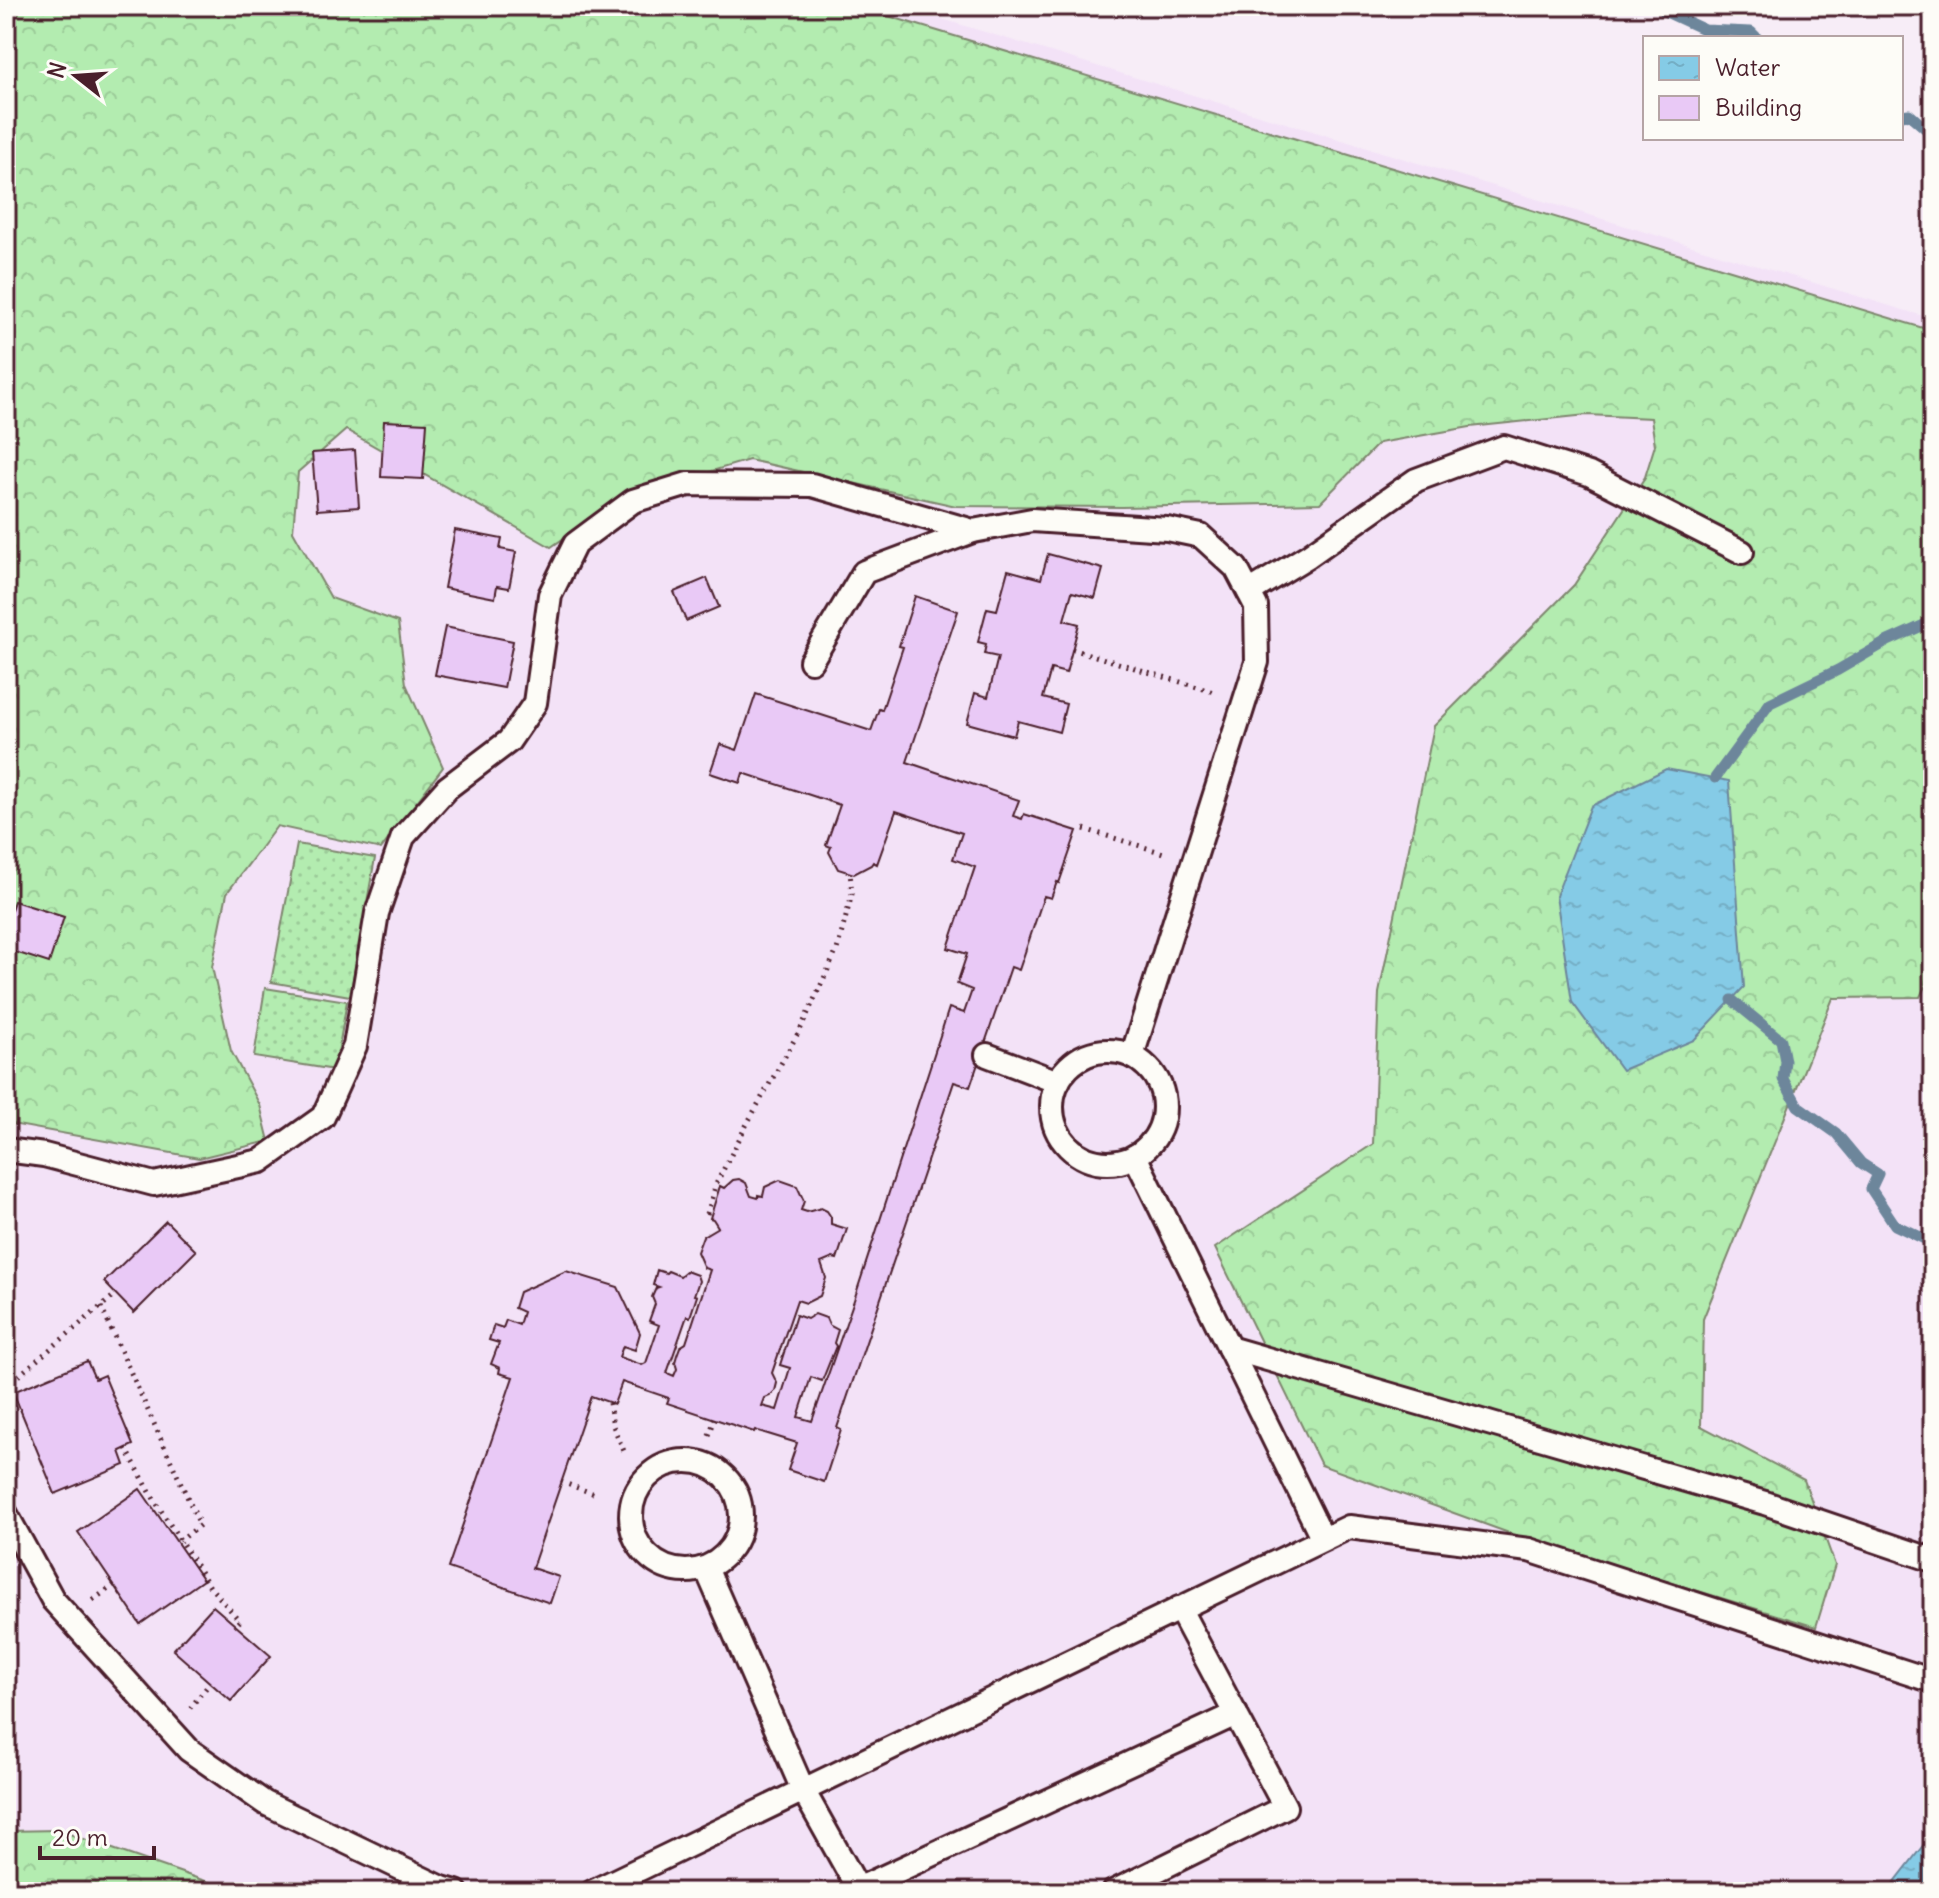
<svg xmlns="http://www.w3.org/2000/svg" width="1939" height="1898" font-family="Delius,sans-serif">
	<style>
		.built { fill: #f3e2f7 }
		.forest { fill: url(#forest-crowns); stroke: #7e866e; stroke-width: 2 }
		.garden { fill: url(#garden-dots); stroke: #7e866e; stroke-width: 2 }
		.water { fill: url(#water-ripples); stroke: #6d869b; stroke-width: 2 }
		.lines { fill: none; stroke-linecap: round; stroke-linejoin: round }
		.stream { stroke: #6d869b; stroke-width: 11 }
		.building { fill: #e9c9f6; stroke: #4a1f2b; stroke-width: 2 }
		.service-casing { stroke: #4a1f2b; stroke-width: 28 }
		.path { stroke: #4a1f2b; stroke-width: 5; stroke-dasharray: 2 6; stroke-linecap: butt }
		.service { stroke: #fdfcf7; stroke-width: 22 }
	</style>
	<defs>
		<pattern id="forest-crowns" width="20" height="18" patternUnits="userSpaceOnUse" patternTransform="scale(2)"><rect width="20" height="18" fill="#b3ecb0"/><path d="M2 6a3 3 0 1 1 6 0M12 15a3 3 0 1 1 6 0" fill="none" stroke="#9bca98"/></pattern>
		<pattern id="garden-dots" width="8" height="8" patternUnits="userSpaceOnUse" patternTransform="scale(2)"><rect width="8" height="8" fill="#b3ecb0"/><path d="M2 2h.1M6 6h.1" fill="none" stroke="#9bca98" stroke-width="1.8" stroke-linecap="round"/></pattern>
		<pattern id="water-ripples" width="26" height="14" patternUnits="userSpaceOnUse" patternTransform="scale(2)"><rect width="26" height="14" fill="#85cbe6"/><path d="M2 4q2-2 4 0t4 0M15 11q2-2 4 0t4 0" fill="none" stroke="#74aec5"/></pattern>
	</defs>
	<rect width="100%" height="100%" fill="#f7edf7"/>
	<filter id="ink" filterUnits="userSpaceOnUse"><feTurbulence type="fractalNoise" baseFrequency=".0125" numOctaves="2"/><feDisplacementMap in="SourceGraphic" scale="16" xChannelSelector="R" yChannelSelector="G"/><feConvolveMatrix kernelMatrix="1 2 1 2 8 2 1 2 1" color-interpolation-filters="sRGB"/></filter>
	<g filter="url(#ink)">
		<polygon class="built" points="6,6 899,6 1933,319 1933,1892 6,1892"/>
		<g class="forest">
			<polygon points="6,6 855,6 1933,331 1933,969 1920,997 1833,998 1703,1319 1701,1426 1804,1480 1835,1565 1816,1627 1509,1533 1321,1465 1215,1248 1373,1144 1379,993 1434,726 1574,585 1645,477 1655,445 1651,418 1587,415 1470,427 1379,443 1320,503 1122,507 956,506 749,460 624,497 551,547 346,430 298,472 293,531 331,598 398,622 406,684 443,767 381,849 277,826 227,893 212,967 231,1051 260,1105 269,1141 199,1158 6,1123"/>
			<polygon points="58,1830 234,1891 236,1892 6,1892 6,1831"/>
		</g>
		<g class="garden">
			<polygon points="297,844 375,858 350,996 271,982"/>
			<polygon points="265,988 347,1001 335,1070 254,1057"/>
		</g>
		<g class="water">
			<polygon points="1666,769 1729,781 1744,987 1694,1040 1622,1070 1572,1002 1556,896 1591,806"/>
			<polygon points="1932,1834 1933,1892 1887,1892"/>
		</g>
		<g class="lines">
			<g class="stream">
				<polyline points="1662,6 1664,11 1705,30 1751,32 1757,38"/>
				<polyline points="1901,115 1909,114 1933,135"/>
				<polyline points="1715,778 1770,703 1838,670 1888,641 1933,621"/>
				<polyline points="1732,1000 1781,1040 1785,1061 1783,1079 1798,1106 1836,1133 1861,1163 1878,1174 1871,1189 1895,1225 1933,1243"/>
			</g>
		</g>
		<g class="building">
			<polygon points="384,421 427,423 423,479 381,477"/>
			<polygon points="355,450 359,507 317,510 312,453"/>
			<polygon points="455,530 502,539 500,549 516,552 509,588 497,586 495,598 444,588"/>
			<polygon points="1048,554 1103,569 1095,598 1072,592 1064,620 1079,624 1066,673 1051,669 1043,698 1066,704 1059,732 1018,721 1014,736 967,723 975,693 988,697 998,657 984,654 986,644 978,642 987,608 997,610 1008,570 1041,579"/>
			<polygon points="707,578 719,607 686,621 674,592"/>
			<polygon points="915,596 958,611 907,762 1019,800 1013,816 1022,819 1024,814 1077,831 1059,883 1057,882 1051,898 1044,896 1019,970 1011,967 970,1087 954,1082 837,1428 841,1430 824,1482 788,1470 797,1443 755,1430 754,1432 667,1403 669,1398 622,1382 614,1404 591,1396 532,1568 559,1577 550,1603 448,1568 513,1377 499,1373 500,1368 491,1364 499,1343 489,1340 494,1325 503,1328 506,1320 519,1325 523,1312 514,1308 519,1292 566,1271 618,1287 640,1333 635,1350 623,1346 619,1357 642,1365 646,1363 659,1325 649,1321 655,1304 652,1297 656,1288 659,1287 653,1285 657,1270 666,1273 668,1271 680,1276 686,1271 697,1275 699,1281 694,1295 697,1296 690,1317 687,1316 667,1373 674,1376 677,1369 675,1362 677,1355 680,1347 686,1343 710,1270 704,1268 697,1252 703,1236 718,1227 713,1219 710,1218 720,1186 724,1188 733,1180 739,1179 746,1183 751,1196 758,1198 758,1195 763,1196 765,1187 780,1180 797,1186 804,1201 801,1210 807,1212 821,1208 827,1211 831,1217 831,1224 847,1229 837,1259 833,1258 821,1263 826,1278 820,1296 806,1303 797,1300 772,1373 777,1383 775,1391 770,1396 765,1398 762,1406 777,1410 790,1368 780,1365 796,1315 807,1319 815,1314 826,1318 829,1325 838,1330 834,1343 836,1346 822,1381 811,1377 798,1417 812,1421 854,1300 949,1008 964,1013 972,990 957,984 967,954 948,948 975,867 953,859 962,833 896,811 877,864 873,862 871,865 854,874 838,869 829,852 831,847 826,845 840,805 743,773 740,783 710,773 720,744 737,750 756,694 871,731 879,709 882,710 903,647 899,646"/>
			<polygon points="445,627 513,641 504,688 435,675"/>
			<polygon points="14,901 64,917 49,963 6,949 6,925"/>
			<polygon points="166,1221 196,1251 134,1313 104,1282"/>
			<polygon points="87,1361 95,1379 104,1375 133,1445 120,1451 125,1465 55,1494 13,1392"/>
			<polygon points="140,1489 203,1580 140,1624 78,1532"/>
			<polygon points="213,1606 271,1656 231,1701 173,1650"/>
		</g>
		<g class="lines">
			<defs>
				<g id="service">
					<polyline points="1249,592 1308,556 1416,480 1504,447 1589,474 1742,552"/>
					<polyline points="811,661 864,572 973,531 1032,520 1167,529 1201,536 1236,568 1256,606 1257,662 1132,1056"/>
					<circle cx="1108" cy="1107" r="56"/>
					<polyline points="987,1055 1058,1082"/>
					<polyline points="6,1150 44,1155 154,1184 261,1161 323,1117 355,1046 377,913 403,837 447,788 509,741 535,703 550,595 575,544 633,501 688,484 812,485 973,531"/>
					<polyline points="1135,1156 1323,1539"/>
					<polyline points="1229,1348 1765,1503 1933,1560"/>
					<circle cx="686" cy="1516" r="55"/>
					<polyline points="6,1514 53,1600 189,1750 265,1803 442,1888 456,1892"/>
					<polyline points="706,1568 803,1790 860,1892"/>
					<polyline points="858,1889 1236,1714"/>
					<polyline points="592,1892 1349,1527 1529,1550 1933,1681"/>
					<polyline points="1113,1892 1285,1807 1179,1608"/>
				</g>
			</defs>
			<use href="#service" class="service-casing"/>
			<g class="path">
				<polyline points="1072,649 1217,693"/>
				<polyline points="1084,829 1167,854"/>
				<polyline points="707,1214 716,1184 748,1122 801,1028 837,950 852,894 850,872"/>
				<polyline points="101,1307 200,1525 180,1541"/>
				<polyline points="6,1386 116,1294"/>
				<polyline points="609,1403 613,1426 624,1451"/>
				<polyline points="709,1435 715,1419"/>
				<polyline points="126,1448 155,1501 210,1587 240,1621 235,1626"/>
				<polyline points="561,1482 595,1494"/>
				<polyline points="93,1600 114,1585"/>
				<polyline points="190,1708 210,1683"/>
			</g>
			<use href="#service" class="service"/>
		</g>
	</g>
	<rect width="1939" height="1898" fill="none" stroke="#fdfcf7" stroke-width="32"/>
	<rect x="16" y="16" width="1907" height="1866" fill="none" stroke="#4a1f2b" stroke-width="3" filter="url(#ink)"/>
	<rect x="1643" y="36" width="260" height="104" fill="#fdfcf7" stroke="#b5a4a5" stroke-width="2"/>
	<rect x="1659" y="56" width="40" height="24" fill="url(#water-ripples)" stroke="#b5a4a5" stroke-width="2"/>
	<text x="1715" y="76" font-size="24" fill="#4a1f2b">Water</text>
	<rect x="1659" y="96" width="40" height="24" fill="#e9c9f6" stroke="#b5a4a5" stroke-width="2"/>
	<text x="1715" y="116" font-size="24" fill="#4a1f2b">Building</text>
	<g transform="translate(76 76) rotate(287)" stroke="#fdfcf7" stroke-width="6" paint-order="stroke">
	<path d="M0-6L14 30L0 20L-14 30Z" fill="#4a1f2b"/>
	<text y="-12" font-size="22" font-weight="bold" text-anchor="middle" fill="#4a1f2b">N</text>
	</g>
	<path d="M40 1846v12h114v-12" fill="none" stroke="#4a1f2b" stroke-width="4"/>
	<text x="52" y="1846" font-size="24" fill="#4a1f2b" stroke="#fdfcf7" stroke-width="6" paint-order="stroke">20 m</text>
</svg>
